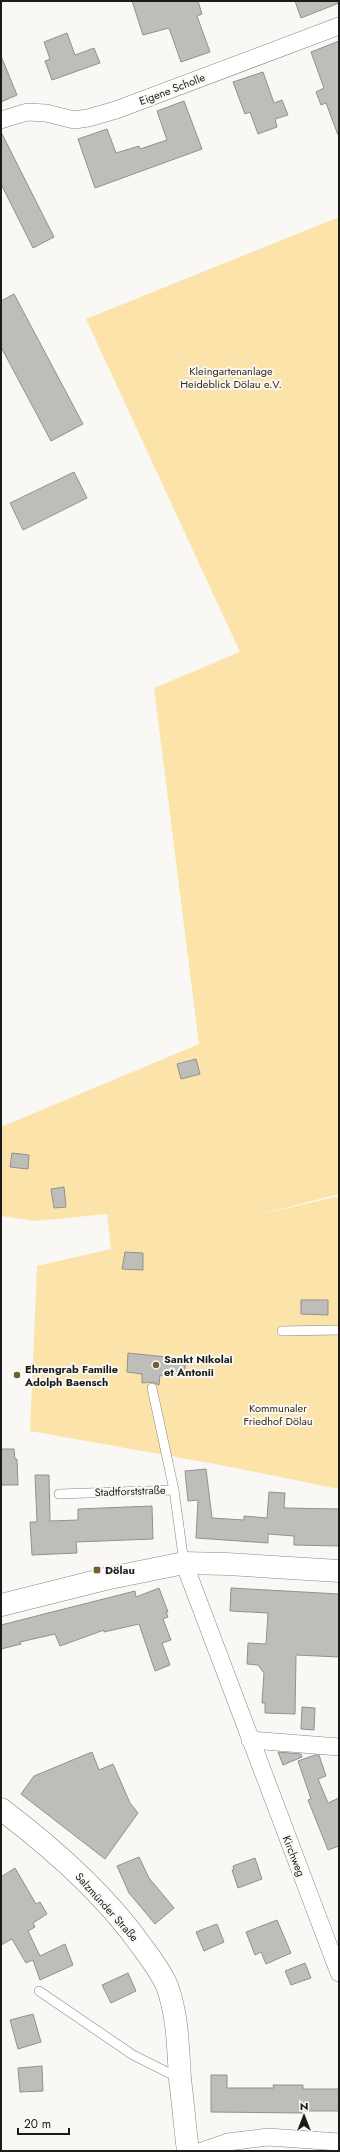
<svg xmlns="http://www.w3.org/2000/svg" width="340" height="2152" font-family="Jost,sans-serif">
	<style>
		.green { fill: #fce3aa }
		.building { fill: #bfbdb9; stroke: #93918d }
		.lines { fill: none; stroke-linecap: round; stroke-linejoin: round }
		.lane-casing { stroke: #888682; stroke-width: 10 }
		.street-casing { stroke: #888682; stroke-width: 18 }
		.secondary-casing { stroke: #888682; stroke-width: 23 }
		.lane { stroke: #fff; stroke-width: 9 }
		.street { stroke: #fff; stroke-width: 17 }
		.secondary { stroke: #fff; stroke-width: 22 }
		.poi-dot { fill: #735f2e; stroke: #faf8f4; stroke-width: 1.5 }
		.labels { text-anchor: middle; stroke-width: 4; stroke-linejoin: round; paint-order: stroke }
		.street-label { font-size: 11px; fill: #1b1b19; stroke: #faf8f4 }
		.park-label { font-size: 11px; fill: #382c11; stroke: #faf8f4 }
		.poi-label { font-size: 11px; font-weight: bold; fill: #1b1b19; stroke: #faf8f4; text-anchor: start }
	</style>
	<rect width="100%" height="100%" fill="#faf8f4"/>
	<polygon class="green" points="339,217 339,1194 254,1216 339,1196 339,1489 215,1464 30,1431 37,1266 111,1249 107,1214 36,1221 1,1216 1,1127 199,1044 154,688 240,652 86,319"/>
	<g class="building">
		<polygon points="132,1 198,1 202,14 197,16 210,52 181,62 169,28 143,35"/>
		<polygon points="295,1 339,1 339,3 301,18"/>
		<polygon points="67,33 75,55 94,48 100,63 52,80 45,61 50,59 44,42"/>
		<polygon points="339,41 339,135 338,135 326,103 321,105 316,92 324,88 311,52"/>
		<polygon points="1,56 17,95 1,102"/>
		<polygon points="263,72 274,103 282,100 288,115 275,119 277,127 258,134 250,112 245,114 233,82"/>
		<polygon points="184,101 202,149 95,188 78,139 107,129 116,153 139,146 140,149 167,140 157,111"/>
		<polygon points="1,132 54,237 33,248 1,184"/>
		<polygon points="14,294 83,424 51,441 1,347 1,301"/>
		<polygon points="74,472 87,498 23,530 10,503"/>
		<polygon points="196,1059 200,1074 181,1079 177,1064"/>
		<polygon points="12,1153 29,1155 28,1169 10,1167"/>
		<polygon points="64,1187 66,1207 54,1208 51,1189"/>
		<polygon points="125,1252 143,1253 143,1270 122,1269"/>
		<polygon points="301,1300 328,1300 328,1315 301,1314"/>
		<polygon points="128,1353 186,1359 184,1377 160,1375 159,1385 153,1382 142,1383 142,1374 127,1372"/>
		<polygon points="1,1449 14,1449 15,1459 17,1459 18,1485 1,1485"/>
		<polygon points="206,1469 212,1518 244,1520 244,1516 267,1518 269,1492 285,1493 284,1508 339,1509 339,1546 294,1545 294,1536 268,1534 268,1543 196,1538 198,1500 188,1501 185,1471"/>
		<polygon points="35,1475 49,1475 50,1521 78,1520 78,1509 152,1506 153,1539 76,1542 77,1553 32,1555 30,1522 37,1522"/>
		<polygon points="159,1588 168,1612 166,1612 168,1617 163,1619 171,1640 162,1643 170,1665 155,1671 139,1624 104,1632 104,1630 60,1646 55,1634 20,1642 21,1644 1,1649 1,1625 135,1591 136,1597"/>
		<polygon points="231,1588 339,1594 339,1657 296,1655 295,1714 265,1713 265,1703 262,1703 264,1673 258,1665 247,1664 248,1643 266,1644 268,1613 230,1611"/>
		<polygon points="302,1707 315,1708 314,1730 301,1729"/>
		<polygon points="92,1752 99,1770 113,1764 130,1803 138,1813 105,1859 21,1794 34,1776"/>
		<polygon points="278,1752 301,1754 302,1757 283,1765"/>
		<polygon points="315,1755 319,1755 326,1776 318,1779 328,1803 339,1798 339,1846 328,1850 308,1800 311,1799 298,1761"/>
		<polygon points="139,1857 149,1878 174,1908 155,1924 129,1893 117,1866"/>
		<polygon points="255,1858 262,1879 238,1888 232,1870 234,1870 233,1866"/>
		<polygon points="15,1868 36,1904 40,1902 47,1914 33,1923 35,1927 28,1931 40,1956 65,1944 73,1965 40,1980 33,1960 26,1963 12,1939 1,1945 1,1877"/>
		<polygon points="277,1920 291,1953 266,1964 261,1952 255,1955 246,1932"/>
		<polygon points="217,1924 224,1942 204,1951 196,1932"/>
		<polygon points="305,1963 311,1978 291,1985 285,1971"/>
		<polygon points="128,1973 136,1991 111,2003 102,1985"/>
		<polygon points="33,2014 41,2042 18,2049 10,2020"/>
		<polygon points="42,2066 43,2091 20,2092 18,2068"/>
		<polygon points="211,2075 227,2075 227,2088 274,2088 273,2085 303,2085 303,2089 339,2089 339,2111 303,2111 304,2113 211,2112"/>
	</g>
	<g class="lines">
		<defs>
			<g id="lane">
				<polyline points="282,1331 339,1330"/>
				<polyline points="152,1388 174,1490"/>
				<polyline points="59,1494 174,1490 184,1563"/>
				<polyline points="39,1991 133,2055 179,2078"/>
			</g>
			<g id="street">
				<polyline points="1,120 27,112 46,113 74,120 88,118 116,110 339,26"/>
				<polyline points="184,1563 339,1973"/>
				<polyline points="250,1740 339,1747"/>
				<polyline points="202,2151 228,2142 268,2137 339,2142"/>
			</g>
			<g id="secondary">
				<polyline points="1,1605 105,1579 184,1563 227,1564 339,1571"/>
				<path d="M1,1809c53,40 104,85 142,139 9,12 18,24 24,38 11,30 11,62 13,93 3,24 5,48 8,72"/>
			</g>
		</defs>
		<use href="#lane" class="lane-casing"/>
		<use href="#street" class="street-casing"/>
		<use href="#secondary" class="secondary-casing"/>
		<use href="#lane" class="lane"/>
		<use href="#street" class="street"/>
		<use href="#secondary" class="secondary"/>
	</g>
	<g class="poi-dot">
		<circle cx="156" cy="1365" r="4"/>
		<circle cx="17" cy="1375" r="4"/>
		<rect x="93" y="1566" width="8" height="8" rx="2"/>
	</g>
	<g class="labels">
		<g class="street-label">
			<text transform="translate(172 89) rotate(-21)" y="4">Eigene Scholle</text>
			<text transform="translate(130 1491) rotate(-2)" y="4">Stadtforststraße</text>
			<text transform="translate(294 1856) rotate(69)" y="4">Kirchweg</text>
			<text transform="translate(107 1907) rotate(48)" y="4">Salzmünder Straße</text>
		</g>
		<g class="park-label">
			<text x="231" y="375">Kleingartenanlage<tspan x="231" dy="13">Heideblick Dölau e.V.</tspan></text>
			<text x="278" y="1412">Kommunaler<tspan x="278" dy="13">Friedhof Dölau</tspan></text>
		</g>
		<g class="poi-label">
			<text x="164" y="1363">Sankt Nikolai<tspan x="164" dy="13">et Antonii</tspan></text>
			<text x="25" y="1373">Ehrengrab Familie<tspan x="25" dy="13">Adolph Baensch</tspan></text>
			<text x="105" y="1574">Dölau</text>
		</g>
	</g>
	<rect width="340" height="2152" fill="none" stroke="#1b1b19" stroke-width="4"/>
	<g transform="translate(304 2116)" stroke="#faf8f4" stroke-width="3" paint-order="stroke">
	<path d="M0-3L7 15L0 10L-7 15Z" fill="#1b1b19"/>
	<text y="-6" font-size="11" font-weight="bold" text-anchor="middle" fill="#1b1b19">N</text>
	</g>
	<path d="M18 2128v6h51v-6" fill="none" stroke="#1b1b19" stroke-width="2"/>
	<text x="24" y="2128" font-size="12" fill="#1b1b19" stroke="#faf8f4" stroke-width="3" paint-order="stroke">20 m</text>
</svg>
